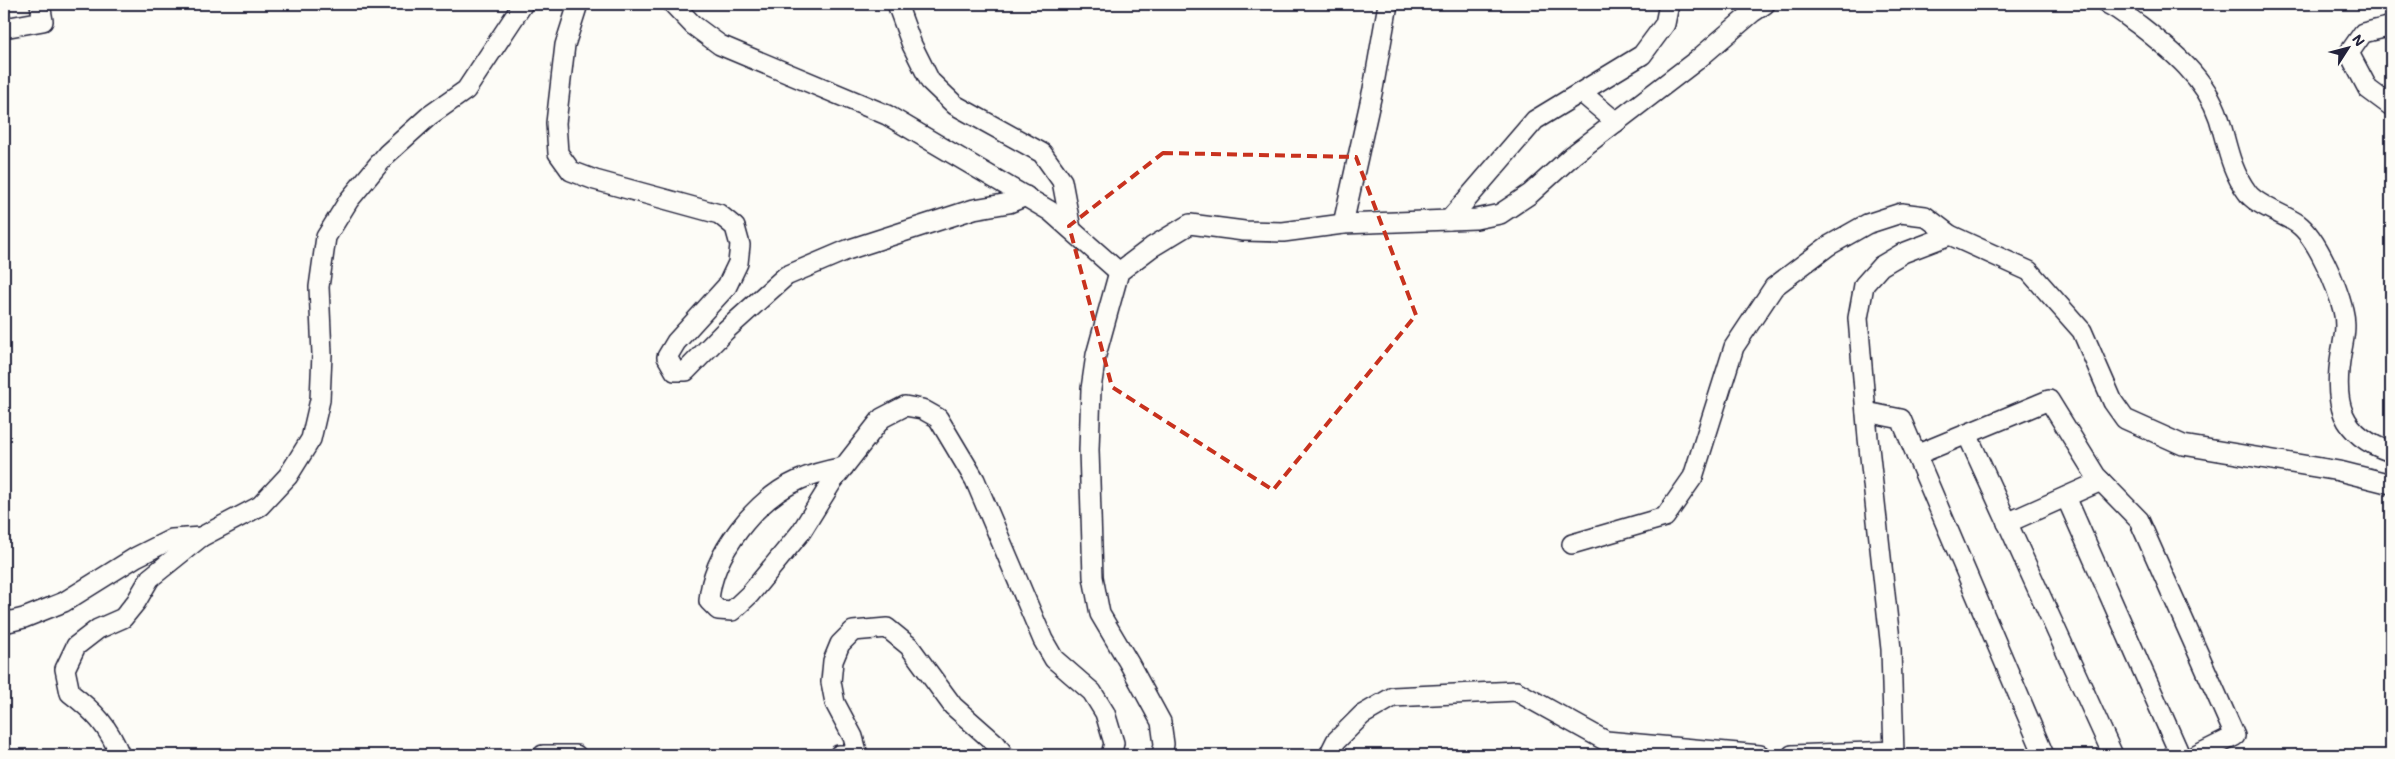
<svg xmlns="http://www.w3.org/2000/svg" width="2395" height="759" font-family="Mali,sans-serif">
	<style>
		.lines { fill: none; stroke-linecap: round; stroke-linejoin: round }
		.minor-casing { stroke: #22223b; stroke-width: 22 }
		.minor { stroke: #fdfcf7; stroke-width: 19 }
		.marked { fill: none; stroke: #c8321e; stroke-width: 4; stroke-dasharray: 10 6; stroke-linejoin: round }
	</style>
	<rect width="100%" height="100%" fill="#fdfcf7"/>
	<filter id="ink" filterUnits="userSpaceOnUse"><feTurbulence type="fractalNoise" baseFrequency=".02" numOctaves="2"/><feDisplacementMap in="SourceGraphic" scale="10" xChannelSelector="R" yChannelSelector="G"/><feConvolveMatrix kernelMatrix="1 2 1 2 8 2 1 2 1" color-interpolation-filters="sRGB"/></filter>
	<g filter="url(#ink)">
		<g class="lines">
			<defs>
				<g id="minor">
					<polyline points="578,4 565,45 556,123 558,153 571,171 595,180 719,214 735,227 740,245 738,263 727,286 676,342 667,357 675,371 686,371 725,331 786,276 847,250 974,209 1009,203 1026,196"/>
					<polyline points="673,4 693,25 720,45 887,115 1050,211 1119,272"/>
					<polyline points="897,4 912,45 930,81 955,105 1042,153 1062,181 1071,229"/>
					<path d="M2108,4c11,5 21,14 31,21 32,25 67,53 80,93 8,26 11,51 28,74 8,13 37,22 51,32 19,14 39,62 45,86 4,15 1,29 -2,44 -8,49 -1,81 50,98"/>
					<polyline points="4,28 43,21 40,4"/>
					<polyline points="2391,29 2388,27 2363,33 2349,53 2368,89 2391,106"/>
					<polyline points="1582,93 1616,122"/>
					<polyline points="1449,220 1535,120 1642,55 1665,24 1669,4"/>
					<polyline points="1343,224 1373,89 1388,4"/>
					<polyline points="1866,412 1901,419 2044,755"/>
					<polyline points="1967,434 2113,755"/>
					<polyline points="1916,455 2049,400 2096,476 2139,520 2235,736 2197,755"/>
					<path d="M844,467c-16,3 -30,6 -45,13 -43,19 -87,74 -90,121l9,9 14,1 18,-17 51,-62 31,-50 50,-64 23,-12 17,3 16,9 37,62 68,160 11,19 38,33 13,21 9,30 -3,12"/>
					<polyline points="2066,497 2180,755"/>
					<polyline points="2007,523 2101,481"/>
					<polyline points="1572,544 1665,517 1693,477 1734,347 1774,287 1828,246 1867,224 1901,213 1925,216 1950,235 2029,271 2082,331 2113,402 2125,419 2183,445 2339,471 2391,484"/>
					<polyline points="4,623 24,618 64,602 136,557 172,539 201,537 260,506 288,476 311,439 320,400 322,354 319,287 326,237 349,200 387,154 429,116 466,90 523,4"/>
					<path d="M120,755c-12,-29 -25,-43 -50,-62l-5,-24 11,-23 22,-17 25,-11 13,-16 14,-24 51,-41"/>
					<polyline points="543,755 576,755"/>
					<polyline points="839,755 858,755"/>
					<polyline points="858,755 853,737 835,703 831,682 833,661 840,644 853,631 887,628 909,646 953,706 996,744 1004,755"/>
					<polyline points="1162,755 1164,744 1161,722 1129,663 1100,614 1093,577 1089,450 1091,389 1096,355 1119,272 1152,247 1190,224 1244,231 1283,232 1343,224 1476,219 1500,214 1530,194 1573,155 1697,60 1753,12 1765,4"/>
					<polyline points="1329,755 1336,741 1362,715 1393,697 1516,691 1606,741 1760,755"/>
					<polyline points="1792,755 1894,751"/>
					<polyline points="1894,755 1891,649 1868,438 1858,318 1864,285 1881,266 1903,253 1950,235"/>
				</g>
			</defs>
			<use href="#minor" class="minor-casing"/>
			<use href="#minor" class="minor"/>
		</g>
	</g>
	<path class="marked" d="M1163,153l193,4 60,158 -143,175 -161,-103 -43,-161z"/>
	<rect width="2395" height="759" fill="none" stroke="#fdfcf7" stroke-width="20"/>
	<rect x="10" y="10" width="2375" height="739" fill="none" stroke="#22223b" stroke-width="2" filter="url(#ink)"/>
	<g transform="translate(2348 48) rotate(54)" stroke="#fdfcf7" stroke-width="4" paint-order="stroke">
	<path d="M0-4L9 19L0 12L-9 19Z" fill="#22223b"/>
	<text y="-8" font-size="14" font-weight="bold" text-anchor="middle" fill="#22223b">N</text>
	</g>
</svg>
